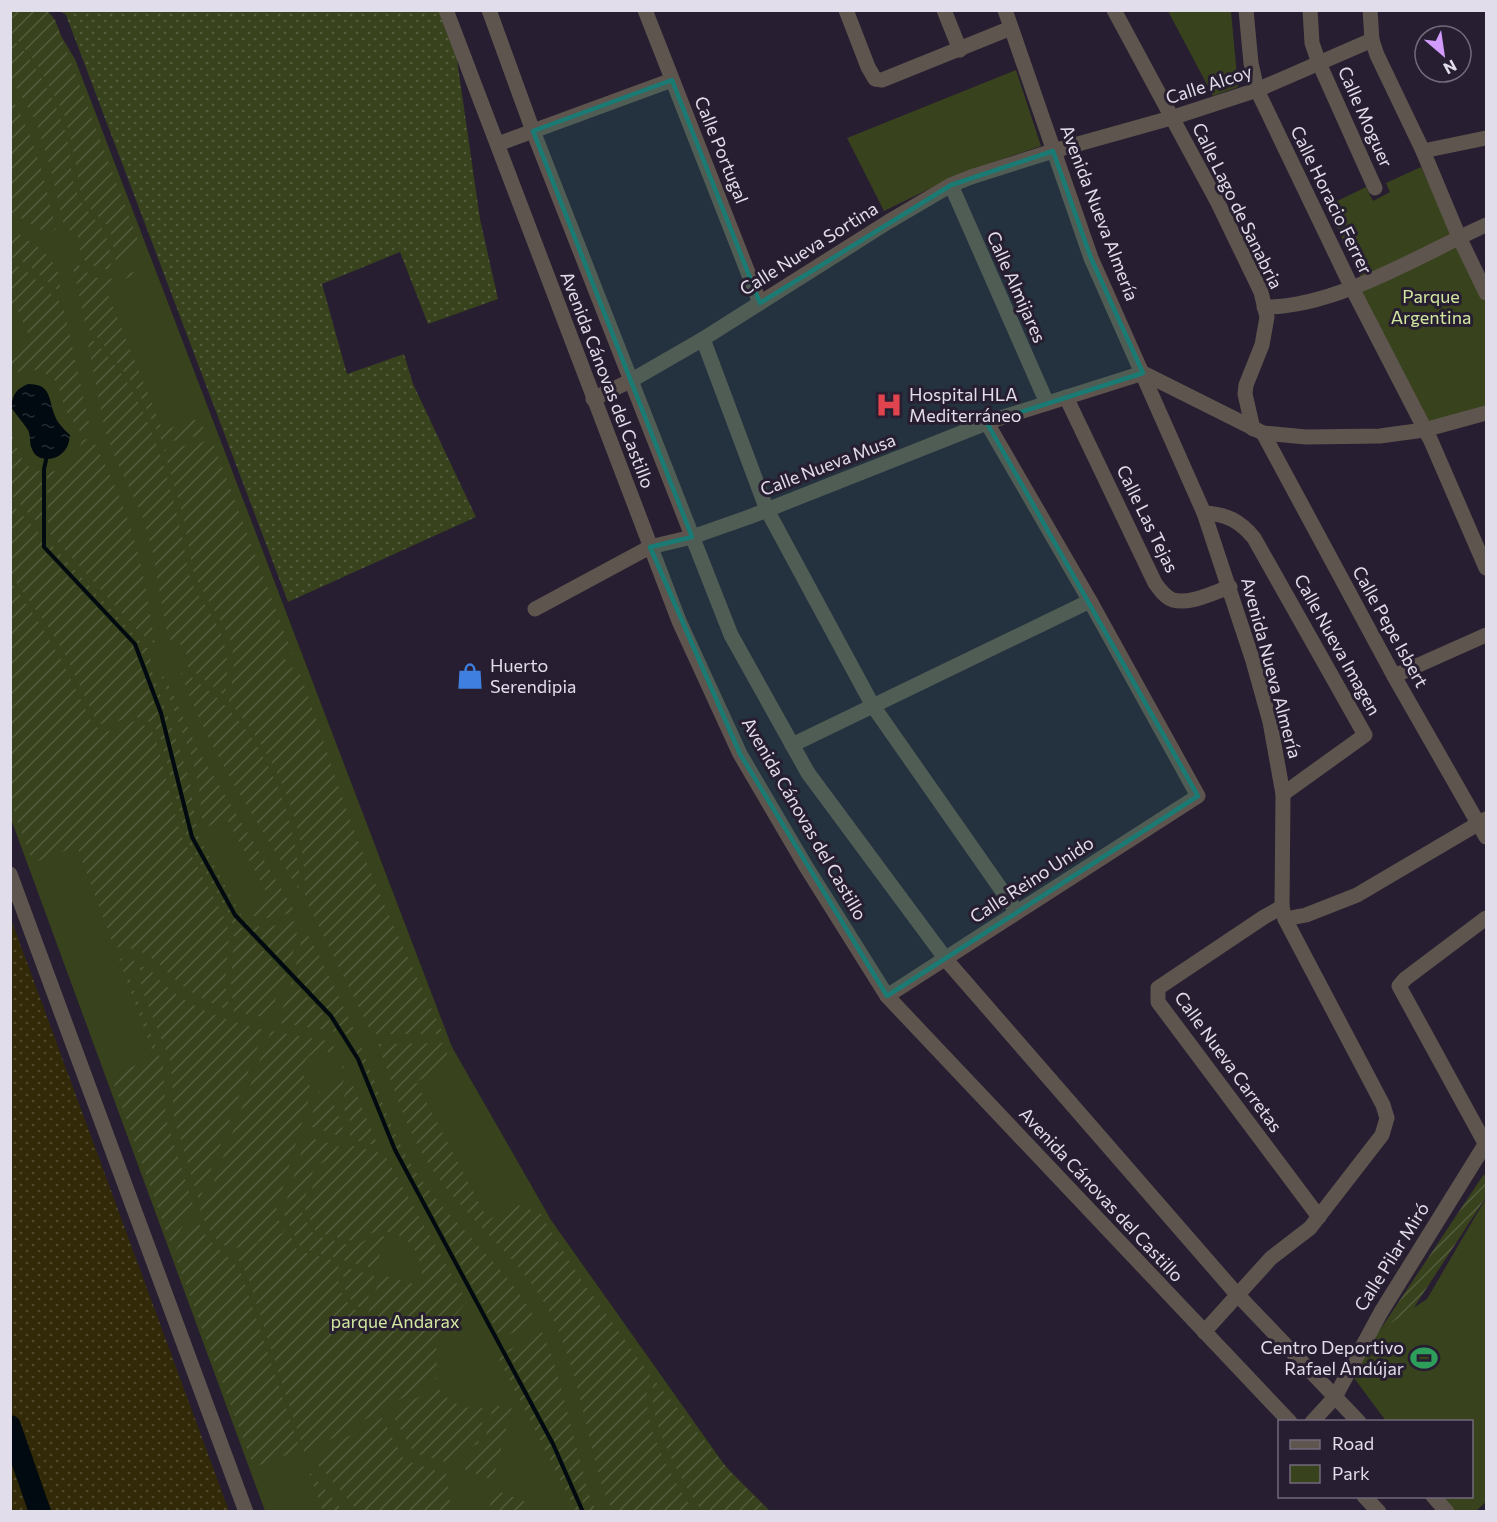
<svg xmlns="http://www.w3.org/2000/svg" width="1497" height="1522" font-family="Commissioner,sans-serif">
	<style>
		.grass { fill: url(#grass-dots) }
		.sand { fill: url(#sand-dots) }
		.park { fill: #38421c }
		.garden { fill: url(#garden-furrows) }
		.water { fill: url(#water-ripples) }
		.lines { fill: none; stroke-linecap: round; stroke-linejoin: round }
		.stream { stroke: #000a10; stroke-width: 4 }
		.river { stroke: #000a10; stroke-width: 22 }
		.street { stroke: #5e554e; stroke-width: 15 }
		.marked { fill: #1a7b74; fill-opacity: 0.2; stroke: #1a7b74; stroke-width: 4.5; stroke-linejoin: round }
		.labels { text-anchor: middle; stroke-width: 6; stroke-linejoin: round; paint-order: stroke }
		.street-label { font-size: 18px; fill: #e2ddea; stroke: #271e31 }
		.park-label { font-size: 18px; fill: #d2e8a1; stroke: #271e31 }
		.poi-label { font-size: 18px; fill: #e2ddea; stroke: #271e31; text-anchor: start }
	</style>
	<defs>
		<pattern id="grass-dots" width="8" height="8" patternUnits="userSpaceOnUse" patternTransform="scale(1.5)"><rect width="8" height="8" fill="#38421c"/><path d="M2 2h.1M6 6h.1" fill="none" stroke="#545d3d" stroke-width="1.8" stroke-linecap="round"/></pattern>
		<pattern id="sand-dots" width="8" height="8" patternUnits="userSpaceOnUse" patternTransform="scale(1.5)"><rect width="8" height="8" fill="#322908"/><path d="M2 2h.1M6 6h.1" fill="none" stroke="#4f482c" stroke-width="1.8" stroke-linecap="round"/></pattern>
		<pattern id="garden-furrows" width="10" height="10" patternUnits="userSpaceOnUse" patternTransform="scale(1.5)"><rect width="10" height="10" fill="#38421c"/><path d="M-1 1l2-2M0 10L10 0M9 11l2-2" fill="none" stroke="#545d3d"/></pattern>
		<pattern id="water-ripples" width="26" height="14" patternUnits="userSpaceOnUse" patternTransform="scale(1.5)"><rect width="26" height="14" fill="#000a10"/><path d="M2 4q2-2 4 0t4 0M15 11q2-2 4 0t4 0" fill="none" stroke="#252d33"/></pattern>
	</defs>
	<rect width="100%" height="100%" fill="#271e31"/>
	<polygon class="grass" points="60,11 450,11 480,219 498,299 428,324 400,252 322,284 347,374 404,354 413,384 476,517 288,602 66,15"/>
	<polygon class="sand" points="11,919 229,1511 11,1511"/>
	<g class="park">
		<polygon points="47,10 55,20 61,36 75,59 452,1047 551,1220 726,1467 770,1511 265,1511 11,819 10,11"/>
		<polygon points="1168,11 1231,11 1238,87 1213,96"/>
		<polygon points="1016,70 1041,146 962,173 884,211 847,138"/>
		<polygon points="1421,167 1486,303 1486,407 1429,422 1362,292 1366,289 1327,206 1366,187 1373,201 1390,192 1386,183"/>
		<polygon points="1486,1198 1486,1502 1476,1511 1454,1511 1443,1497 1472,1496 1472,1422 1386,1421 1354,1378 1369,1337 1427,1299"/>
	</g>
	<g class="garden">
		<polygon points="10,11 47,11 55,20 138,240 130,259 117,268 111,232 107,225 87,205 81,194 73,148 64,113 37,64 11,32"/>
		<path d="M11,38c22,16 52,78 57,105 3,16 2,34 9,50 10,26 29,28 33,59 1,6 2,11 -1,17 -8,1 -26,-6 -28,-15 -3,-12 2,-22 -16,-25l-15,-63 -14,-45 -25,-43z"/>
		<path d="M11,98c25,39 34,87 45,131l-8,5 -37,-22z"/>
		<polygon points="11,229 44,251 50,261 57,265 61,293 26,263 11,257"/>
		<path d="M75,261c23,25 32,20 61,10l1,3 -32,13 58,144 31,-12 16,14 -47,10 -26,-54 -38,-50 -13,-12 -14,-64z"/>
		<polygon points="11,263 24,269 63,305 91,432 82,434 66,411 57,382 50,376 38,370 13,372 11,367 11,350 31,340 18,310 11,314"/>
		<path d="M86,334c55,48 77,121 93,190 5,17 6,36 11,54 4,12 13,24 20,35 19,30 19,50 15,83l-38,-30c3,-15 -5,-25 -19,-27l-15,-86 -11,-38 -26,-56 -11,-29z"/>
		<path d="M11,433c9,19 7,33 31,39v55l-31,-32z"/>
		<path d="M92,438c16,32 31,64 41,98 11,35 16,72 22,108l-15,-11 -92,-102 -1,-59c19,0 31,-15 35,-32z"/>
		<path d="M212,440l80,213 -8,3 5,13 8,-3c18,46 32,95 49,142 27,77 63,151 97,226h-71l-67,-136c2,-75 -28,-141 -76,-197l5,-31 -2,-26 -5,-12 -29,-50 -5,-12 -9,-51 -20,-69z"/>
		<path d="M11,503l31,33v13l91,97 26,70 31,123 49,86 47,49 -18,44 -34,-6 -3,-27 3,-47 -2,-19 -45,-79 -27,-105c-14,-25 -31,-19 -53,-9l-8,-3 -6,-9 -26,-56 -18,-30 -38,-53z"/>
		<path d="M49,542l96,105 6,3 -1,16 39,111 9,59 47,86c16,10 37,2 54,-2l-9,49 -47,-48 -48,-84 -32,-125 -25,-69 -90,-95z"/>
		<path d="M11,582l29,42 22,37 30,62c17,17 24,3 44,-2l13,7 6,8 25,97 47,90 2,14 -4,45 4,28c-13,-5 -27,-11 -39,-19 -28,-19 -38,-46 -76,-44l-37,-101 -44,17 -22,-60z"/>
		<path d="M181,673c9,1 16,8 23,14 51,39 82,103 92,165 2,13 5,24 2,37 -42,-70 -90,-138 -117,-216z"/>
		<path d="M161,676l4,1 33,73 97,162c-16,3 -36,13 -48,-2l22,-13 -43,-80 -23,12 -4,-41 -7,-31z"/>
		<polygon points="304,928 320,957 356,1034 345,1034 332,1014 294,974"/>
		<polygon points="132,957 134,961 130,980 163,1066 166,1119 194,1208 171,1245 111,1075 155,1058 119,959"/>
		<path d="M140,967h8c30,38 71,52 116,63l-65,171 -25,-84 -3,-54 -30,-76z"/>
		<polygon points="292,981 327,1017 338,1032 275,1022 285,1003"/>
		<path d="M271,1031l61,11 4,13c-25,-14 -46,14 -24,33l-37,126 10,16c-44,19 -63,35 -85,-20l10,-18z"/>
		<path d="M447,1043v23l-31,16 72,138 30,-15 22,8 38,62 72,100c-15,40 22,104 44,136h-81c-11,-19 -16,-43 -21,-64 -12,-47 -21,-96 -44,-138 -28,-50 -74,-84 -108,-129 -31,-39 -45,-90 -62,-136z"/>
		<path d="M360,1044c18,45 32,94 60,134 35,50 86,87 116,142l-35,19 -103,-188 -38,-94 -8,-12z"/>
		<path d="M342,1064l5,8 -13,33 8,20 1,12 -34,-11 10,-35c16,1 25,-11 23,-27z"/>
		<polygon points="351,1081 378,1146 350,1139 350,1121 341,1103"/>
		<polygon points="306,1137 339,1146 331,1158 314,1167 301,1211 314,1235 355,1247 367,1239 386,1236 375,1269 301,1248 283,1212"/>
		<path d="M345,1144l39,10 83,148 -19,21 -12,18 1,37 -132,76 -58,-180 -13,-22 54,-21 9,19 42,12c-4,25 4,44 28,55l14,-42 40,11c5,-27 -12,-59 -44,-54 -8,1 -15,4 -21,10l-40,-10 -11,-23 13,-38c13,-7 21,-13 27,-27z"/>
		<polygon points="1484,1174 1486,1179 1486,1197 1413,1309 1380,1330"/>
		<path d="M196,1216c11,33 29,31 45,57l57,171 -9,10 -35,13 -80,-214z"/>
		<path d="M344,1267l30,9 -9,34c-18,-7 -24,-26 -21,-43z"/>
		<polygon points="541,1330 553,1359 561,1388 589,1495 596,1511 587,1511 556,1444 507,1351"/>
		<polygon points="501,1351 548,1438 580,1511 576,1511 496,1353"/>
		<path d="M654,1380l80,96 35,35h-67c-20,-29 -58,-95 -48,-131z"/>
		<path d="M437,1387c14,17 26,23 48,21l-7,36c-13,4 -19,9 -26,20l-38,-11 -23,-41z"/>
		<polygon points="493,1406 512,1406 493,1480 459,1467 465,1458 484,1445"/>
		<polygon points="382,1418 404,1460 448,1475 448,1497 455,1511 358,1511 315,1461 318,1453"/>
		<polygon points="308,1470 343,1511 323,1511"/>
		<polygon points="495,1490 526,1502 520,1511 488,1511"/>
	</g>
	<path class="water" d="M28,384c24,0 20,15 27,32 2,7 10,14 15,19 -1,9 -3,15 -10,20 -9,6 -24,6 -28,-6 -3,-6 -1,-13 -4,-19 -5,-8 -12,-15 -17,-23 2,-13 5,-18 17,-23z"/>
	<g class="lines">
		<polyline class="stream" points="46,460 44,469 44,547 135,644 161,713 192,837 235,915 331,1016 358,1059 395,1150 553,1444 583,1512"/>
		<polyline class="river" points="10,1426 40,1512"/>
		<g class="street">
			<polyline points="446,10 679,621 740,754 805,865 887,996 1290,1422"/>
			<polyline points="489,10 533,131 731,635 808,773 948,962 1234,1291 1359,1422"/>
			<polyline points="645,10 760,303"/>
			<polyline points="846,10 868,67 875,79 882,80 1011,28"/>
			<polyline points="944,10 960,50"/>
			<polyline points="1005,10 1091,258 1204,513 1253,661 1270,722 1283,794 1282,907 1285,919 1383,1105 1387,1118 1382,1135 1310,1228 1271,1258 1204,1332"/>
			<polyline points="1114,10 1218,203 1261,292 1267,317 1262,345 1246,385 1245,394 1253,429"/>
			<polyline points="1246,10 1251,63 1257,90 1352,288 1431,441 1486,568"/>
			<polyline points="1310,10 1312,43 1319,63 1375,188"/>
			<polyline points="1370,10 1372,40 1377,55 1423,151 1459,237 1486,293"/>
			<polyline points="498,144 672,80"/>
			<polyline points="1423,151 1486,138"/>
			<polyline points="951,185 1047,403"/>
			<path d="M1264,307c72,1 157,-53 222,-82"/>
			<polyline points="703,339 767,510 873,706 1017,912"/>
			<path d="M1066,397l89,186c5,7 10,14 18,17 17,5 41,-8 57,-13"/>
			<polyline points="593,399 632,380 703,339 888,222 951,185 971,177 1053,151 1171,118 1257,90 1372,40"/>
			<polyline points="1263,433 1394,676 1486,837"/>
			<path d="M1204,513c23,1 36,8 50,25l111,197 -82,59"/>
			<polyline points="535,609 650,547 692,537 749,517 994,420 1143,373 1263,433 1306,437 1380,436 1424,430 1486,413"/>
			<polyline points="1394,676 1486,635"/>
			<polyline points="792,745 1090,601"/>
			<polyline points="10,874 246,1512"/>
			<polyline points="1282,907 1264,917 1158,988 1158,1002 1319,1217"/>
			<polyline points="1486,918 1405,979 1399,986 1486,1145"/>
			<polyline points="1285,919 1306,915 1357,895 1486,819"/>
			<polyline points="887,996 1198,796 1090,601 987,423"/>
			<polyline points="1312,1422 1335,1397 1381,1312 1486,1143"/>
			<polyline points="1364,1496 1379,1512"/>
			<polyline points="1433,1496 1447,1512"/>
		</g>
	</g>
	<path class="marked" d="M672,80l88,223 191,-118 102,-34 38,107 52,115 -156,50 211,373 -311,200 -147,-242 -90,-207 42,-10 -159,-406z"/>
	<defs>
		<symbol id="hospital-bare" viewBox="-9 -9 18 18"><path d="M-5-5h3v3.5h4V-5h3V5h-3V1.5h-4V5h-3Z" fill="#e0444e" stroke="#271e31" stroke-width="2.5" paint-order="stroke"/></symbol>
		<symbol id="shop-bare" viewBox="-9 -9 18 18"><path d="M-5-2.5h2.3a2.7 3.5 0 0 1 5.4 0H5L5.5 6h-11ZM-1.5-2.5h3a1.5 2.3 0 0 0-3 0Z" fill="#3f7fe0" stroke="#271e31" stroke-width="2.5" paint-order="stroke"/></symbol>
		<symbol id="stadium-bare" viewBox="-9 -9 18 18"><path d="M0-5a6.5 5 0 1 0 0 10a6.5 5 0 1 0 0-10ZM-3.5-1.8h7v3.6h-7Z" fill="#2e9e5b" stroke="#271e31" stroke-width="2.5" paint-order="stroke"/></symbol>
	</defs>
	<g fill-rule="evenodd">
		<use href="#hospital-bare" x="870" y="386" width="38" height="38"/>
		<use href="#shop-bare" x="451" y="657" width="38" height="38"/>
		<use href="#stadium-bare" x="1405" y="1339" width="38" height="38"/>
	</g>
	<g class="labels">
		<g class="street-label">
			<text transform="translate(1209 85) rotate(-18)" y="6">Calle Alcoy</text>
			<text transform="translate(1365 117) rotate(66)" y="6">Calle Moguer</text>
			<text transform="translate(721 150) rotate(68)" y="6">Calle Portugal</text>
			<text transform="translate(1331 200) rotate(64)" y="6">Calle Horacio Ferrer</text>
			<text transform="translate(1237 206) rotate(64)" y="6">Calle Lago de Sanabria</text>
			<text transform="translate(1099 213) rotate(69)" y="6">Avenida Nueva Almería</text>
			<text transform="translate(809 249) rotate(-32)" y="6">Calle Nueva Sortina</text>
			<text transform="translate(1016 287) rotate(66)" y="6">Calle Almijares</text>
			<text transform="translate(607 380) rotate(69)" y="6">Avenida Cánovas del Castillo</text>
			<text transform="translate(828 465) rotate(-21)" y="6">Calle Nueva Musa</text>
			<text transform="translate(1147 519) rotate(64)" y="6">Calle Las Tejas</text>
			<text transform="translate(1390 627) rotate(61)" y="6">Calle Pepe Isbert</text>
			<text transform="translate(1337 645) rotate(61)" y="6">Calle Nueva Imagen</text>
			<text transform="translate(1271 668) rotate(75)" y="6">Avenida Nueva Almería</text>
			<text transform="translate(804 819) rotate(60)" y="6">Avenida Cánovas del Castillo</text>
			<text transform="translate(1032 880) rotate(-33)" y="6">Calle Reino Unido</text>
			<text transform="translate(1228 1062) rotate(54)" y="6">Calle Nueva Carretas</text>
			<text transform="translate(1101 1195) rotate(47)" y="6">Avenida Cánovas del Castillo</text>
			<text transform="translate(1392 1257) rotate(-58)" y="6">Calle Pilar Miró</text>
		</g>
		<g class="park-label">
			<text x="1431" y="303">Parque<tspan x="1431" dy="21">Argentina</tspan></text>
			<text x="395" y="1328">parque Andarax</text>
		</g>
		<g class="poi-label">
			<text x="909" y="401">Hospital HLA<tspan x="909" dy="21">Mediterráneo</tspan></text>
			<text x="490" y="672">Huerto<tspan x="490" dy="21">Serendipia</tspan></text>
			<text x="1404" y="1354" text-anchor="end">Centro Deportivo<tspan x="1404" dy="21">Rafael Andújar</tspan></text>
		</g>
	</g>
	<rect width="1497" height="1522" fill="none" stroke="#e2ddea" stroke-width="24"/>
	<rect x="1278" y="1420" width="195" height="78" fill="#271e31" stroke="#726a7b" stroke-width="1.5"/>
	<rect x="1290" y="1440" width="30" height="9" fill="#5e554e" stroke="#726a7b" stroke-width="1.5"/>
	<text x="1332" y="1450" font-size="18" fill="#e2ddea">Road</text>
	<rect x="1290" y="1465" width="30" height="18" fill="#38421c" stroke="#726a7b" stroke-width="1.5"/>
	<text x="1332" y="1480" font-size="18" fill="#e2ddea">Park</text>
	<g transform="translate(1443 54) rotate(151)"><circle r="28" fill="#271e31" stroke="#726a7b" stroke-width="1.5"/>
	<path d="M0-4.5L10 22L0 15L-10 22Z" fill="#d29cfd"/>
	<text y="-9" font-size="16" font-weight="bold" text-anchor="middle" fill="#e2ddea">N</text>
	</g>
</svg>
